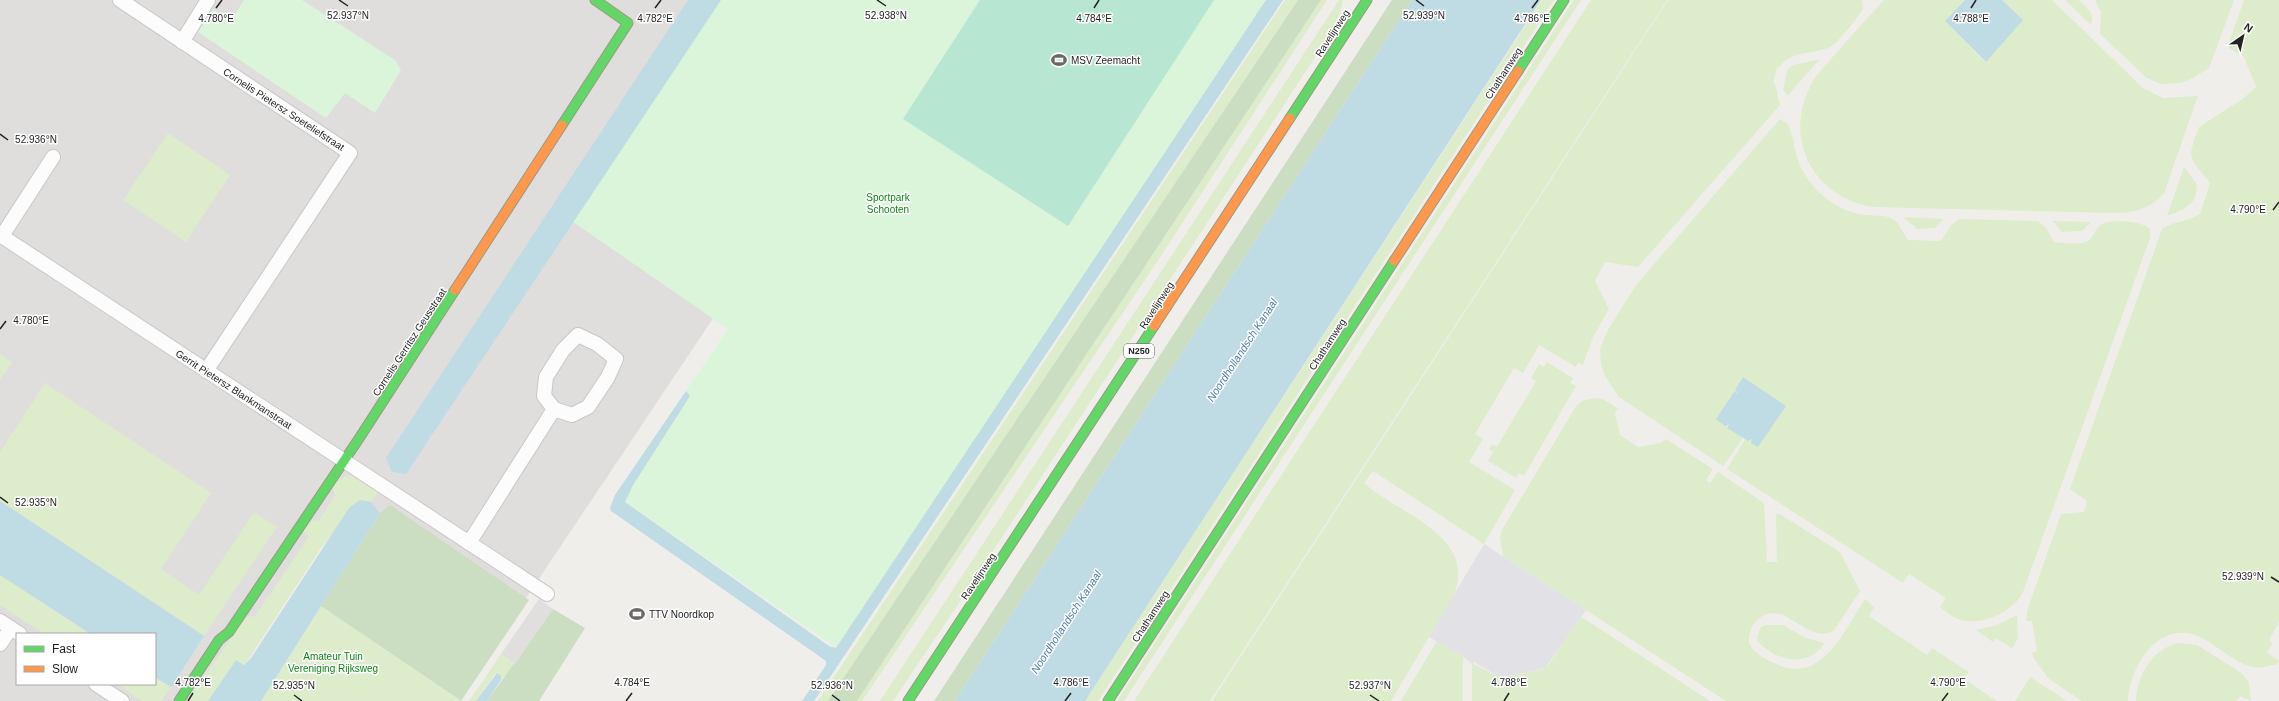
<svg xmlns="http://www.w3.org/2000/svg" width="2279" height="701" font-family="Helvetica,sans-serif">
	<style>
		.residential { fill: #dfdedc; fill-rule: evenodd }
		.grass { fill: #ddeccb }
		.forest { fill: #cbdec1 }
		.park { fill: #daf5da }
		.pitch { fill: #b7e6d2 }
		.parking { fill: #e0dfde }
		.plaza { fill: #e2e1e5 }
		.water { fill: #bfdbe3 }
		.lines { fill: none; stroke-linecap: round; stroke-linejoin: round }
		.street-casing { stroke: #c9c8c7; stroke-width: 16 }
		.fast-casing { stroke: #999a82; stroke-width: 11 }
		.slow-casing { stroke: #999a82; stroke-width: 11 }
		.street { stroke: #fdfcfc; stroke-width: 14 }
		.fast { stroke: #63d668; stroke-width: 9 }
		.slow { stroke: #ff974d; stroke-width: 9 }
		.ticks { fill: none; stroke: #222; stroke-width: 1.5 }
		.labels { text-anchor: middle; stroke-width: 3; stroke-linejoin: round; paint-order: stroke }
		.shield { fill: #fff; stroke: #646464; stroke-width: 1 }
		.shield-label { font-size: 9px; font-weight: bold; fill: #222 }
		.street-label { font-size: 10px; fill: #222; stroke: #fff }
		.poi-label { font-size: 10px; fill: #222; stroke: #fff; text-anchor: start }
		.park-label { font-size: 10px; fill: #0c8416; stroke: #fff }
		.water-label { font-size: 11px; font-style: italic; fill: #4a7aab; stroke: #fff }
		.ticks-label { font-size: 10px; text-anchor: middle; fill: #222; stroke: #fff; stroke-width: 3; stroke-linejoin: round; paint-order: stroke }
	</style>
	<rect width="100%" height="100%" fill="#f0eeeb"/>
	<path class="residential" d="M0,0h703l13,314 -198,296 -168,-114 -146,205h-204zM17,634h138v50h-138z"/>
	<g class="grass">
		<polygon points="1285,0 1298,0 828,701 818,701"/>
		<polygon points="1321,0 1327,0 1159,259 862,701 857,701"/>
		<polygon points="1339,0 1343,0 1338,22 965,594 893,701 880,701"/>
		<polygon points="1542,0 1554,0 1098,701 1085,701"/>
		<polygon points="1574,0 1581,0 1124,701 1117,701"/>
		<polygon points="1591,0 1667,0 1210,701 1134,701"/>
		<path d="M1668,0h194l1,9c-5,8 -25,34 -33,38 -17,8 -40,3 -51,21l-2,-1 -4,16 2,1 5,21 -142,162 -33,-5 -10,19 14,28 -16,28 -10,28 -5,-2 -2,4 -37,-22 -16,28 -9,-5 -39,66 8,5 -14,23 46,28 -31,54 -111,-73 -9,12c34,31 116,53 89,114l-62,104h-179z"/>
		<path d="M1884,0h81l-20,21 40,41 37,-43 -20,-19h50l91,88 20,10 35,-2 -34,97c-14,16 -29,20 -50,20l-242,-6c-60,-10 -90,-70 -60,-124 4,-9 13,-16 19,-24 17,-20 35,-39 53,-59z"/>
		<path d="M2065,0h14c8,8 16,13 12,25z"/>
		<polygon points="2095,0 2234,0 2209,68 2191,79 2181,83 2161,84 2147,78 2100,34 2101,12"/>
		<path d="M2244,0h35v622l-10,18 4,3 -6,9 12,9 -3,4c-8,-1 -15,5 -24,2 -18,-5 -33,-20 -50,-29 -42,-21 -72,27 -74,63h-46l-33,-22 -16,-22 -1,-4 5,-2 -5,-30h-6l2,-13 33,-94 23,-2 3,-11 -17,-12 92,-260c14,-9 26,-7 38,-15l10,-31c-21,-27 -24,-22 -11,-56l45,-29 12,-11 -12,-30 -15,-9 -1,-3z"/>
		<polygon points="1820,59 1788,95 1787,95 1783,89 1788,69 1794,65"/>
		<path d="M1780,119l8,5c7,16 6,33 16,49 13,22 36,39 61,42 7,1 17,0 24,2 11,5 13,15 19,23l33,1 10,-16 8,-6 79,2 8,7 8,14c10,1 23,3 32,0 8,-3 8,-13 16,-18 8,-5 42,-3 48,5v9l-127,354c-10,21 -45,36 -67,26 -6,-3 -11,-7 -16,-11l6,-9 -37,-24 -6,9 -176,-114 18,-30 3,2 4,-2 5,8 -18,-54 -5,-1 -7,36 16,10 -20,28 -104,-69 -14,-21 -4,-12 -1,-15 6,-16 30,-48z"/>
		<polygon points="168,133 230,175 186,242 123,200"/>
		<path d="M2184,167l12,16c4,21 -13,27 -29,33z"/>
		<polygon points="1903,217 1944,219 1935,228 1917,229"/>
		<polygon points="2053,221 2091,222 2082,231 2062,232"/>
		<polygon points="0,354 12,362 0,380"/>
		<polygon points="1547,362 1573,378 1570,383 1576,386 1524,476 1519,473 1516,478 1488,461 1493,452 1489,449 1492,444 1497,447 1536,381 1531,378 1539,364 1544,367"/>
		<polygon points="45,383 211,493 161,569 199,595 254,512 277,527 204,636 0,501 0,452"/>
		<path d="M1594,398l8,1 16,9 -3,5 5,22 18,12 22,-4 6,-4 47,30 -7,11 4,3 8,-11 46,31 3,59h10l-1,-46 2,-3 62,39 20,39 -26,39c-17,13 -40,-12 -54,-16 -19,-4 -32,11 -31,29 5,11 15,15 25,20 47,24 70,-32 91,-64l9,8 -5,9 58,39 5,-7 37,24 -5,7 33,22h-271l-223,-145 -3,-18 2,-8 74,-124 6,-5z"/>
		<polygon points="351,475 356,476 380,491 371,502 360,500 321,548 246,663 243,665 236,660 208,701 187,701 246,617 255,616 309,536 303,531 313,519 318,522 335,495 332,487 345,476"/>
		<polygon points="0,575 91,634 44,634 0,605"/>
		<polygon points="321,606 460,701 261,701"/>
		<polygon points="2017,615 2018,638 2012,648 1996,638 1993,642 1976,630 1997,625"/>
		<polygon points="1580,617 1588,621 1710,701 1472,701 1472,663 1501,678 1543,669 1549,664"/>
		<path d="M1783,625l23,13 19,5c-17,25 -47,19 -67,-1l-1,-5 4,-10 4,-2z"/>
		<polygon points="1437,641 1463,656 1463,701 1401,701"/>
		<path d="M2177,643l20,2 43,27 9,10 2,19 -11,-5 -4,5h-100c2,-27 15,-50 41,-58z"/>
		<polygon points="501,654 515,664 501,680 501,676 495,674 476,701 469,701"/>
		<polygon points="155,677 171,687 161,701 142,701 117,684 155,684"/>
		<polygon points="2030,677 2067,701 2015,701"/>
	</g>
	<g class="forest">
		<polygon points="1298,0 1321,0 857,701 828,701"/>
		<polygon points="1392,0 1412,0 955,701 934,701"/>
		<polygon points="390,505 529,600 461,701 321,606 380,513"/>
		<polygon points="553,609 585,628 539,701 487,701"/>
	</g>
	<g class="park">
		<polygon points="244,0 302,0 395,60 401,70 375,113 345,93 326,118 198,32 213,9 231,21"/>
		<polygon points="720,0 1267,0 837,648 615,495 728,329 573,222"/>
	</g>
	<polygon class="pitch" points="980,0 1214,0 1068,226 903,119"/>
	<polygon class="parking" points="539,599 553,609 515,664 501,654"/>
	<polygon class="plaza" points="1484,544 1586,610 1545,668 1501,678 1474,662 1472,664 1461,655 1429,637"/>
	<g class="water">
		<polygon points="688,0 721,0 406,474 392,472 386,458"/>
		<polygon points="1266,0 1283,0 814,701 802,701 826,665 826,661 611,511 610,508 615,495 686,391 690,396 633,485 625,502 829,646 836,648"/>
		<polygon points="1412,0 1541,0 1085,701 955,701"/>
		<polygon points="1965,0 2002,0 2023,20 1986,62 1945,21"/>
		<polygon points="1743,377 1786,406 1758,447 1751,443 1752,439 1748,441 1727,428 1729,424 1725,426 1716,419 1734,392 1738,393 1735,390"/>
		<polygon points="360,500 371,502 380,513 261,701 208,701 236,660 244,665 251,658 349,508"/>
		<polygon points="0,501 204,636 171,687 155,677 155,634 91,634 0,575"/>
		<polygon points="497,673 501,676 501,680 487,701 476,701"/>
	</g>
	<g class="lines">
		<defs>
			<g id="street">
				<polyline points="120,0 350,153 206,371"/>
				<polyline points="182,42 208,0"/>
				<polyline points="0,235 547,594"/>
				<polyline points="2,236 53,157"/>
				<polygon points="578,335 597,344 616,359 608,377 588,407 572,415 554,409 544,396 546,377 563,350"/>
				<polyline points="469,543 554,409"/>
				<polyline points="0,621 20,634"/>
				<polyline points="0,644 11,628"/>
				<polyline points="96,684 122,701"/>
			</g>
			<g id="fast">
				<polyline points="1518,71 1564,0"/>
				<polyline points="1290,118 1367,0"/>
				<polyline points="562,125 628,23 595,0"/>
				<polyline points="179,701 219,640 229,632 360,437 455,290"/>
				<polyline points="908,701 1154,326"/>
				<polyline points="1108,701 1394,261"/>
			</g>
			<g id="slow">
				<polyline points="1394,261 1518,71"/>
				<polyline points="455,290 562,125"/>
				<polyline points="1154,326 1290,118"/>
			</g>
		</defs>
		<use href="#street" class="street-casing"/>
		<use href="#fast" class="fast-casing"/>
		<use href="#slow" class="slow-casing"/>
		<use href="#street" class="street"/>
		<use href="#fast" class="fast"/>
		<use href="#slow" class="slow"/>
	</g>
	<path class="ticks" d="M339,0l9,6M877,0l9,6M1416,0l8,6M216,8l6,-8M655,8l6,-8M1094,8l5,-8M1532,8l6,-8M1971,8l5,-8M0,134l8,6M2273,210l6,-8M0,329l6,-8M0,497l8,6M2271,577l8,5M294,695l8,6M832,695l8,6M1370,695l9,6M188,701l5,-8M626,701l6,-8M1065,701l6,-8M1504,701l5,-8M1942,701l6,-8"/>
	<defs>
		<symbol id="stadium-bare" viewBox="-9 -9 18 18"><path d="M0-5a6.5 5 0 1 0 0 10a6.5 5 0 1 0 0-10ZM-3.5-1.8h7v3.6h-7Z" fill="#6a6968" stroke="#fff" stroke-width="2.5" paint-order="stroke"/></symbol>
	</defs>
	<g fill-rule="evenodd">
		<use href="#stadium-bare" x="1048" y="49" width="22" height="22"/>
		<use href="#stadium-bare" x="626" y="603" width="22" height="22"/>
	</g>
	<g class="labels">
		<rect class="shield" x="1124" y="344" width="30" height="14" rx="3"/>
		<g class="shield-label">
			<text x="1139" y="354">N250</text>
		</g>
		<g class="street-label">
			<text transform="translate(1332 33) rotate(-57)" y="4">Ravelijnweg</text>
			<text transform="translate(1503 73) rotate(-57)" y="4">Chathamweg</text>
			<text transform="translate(284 109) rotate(33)" y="4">Cornelis Pietersz Soeteliefstraat</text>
			<text transform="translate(1156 305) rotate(-57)" y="4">Ravelijnweg</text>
			<text transform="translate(409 342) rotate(-57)" y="4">Cornelis Gerritsz Geusstraat</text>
			<text transform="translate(1327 344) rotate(-57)" y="4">Chathamweg</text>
			<text transform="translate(234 389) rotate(33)" y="4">Gerrit Pietersz Blankmanstraat</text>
			<text transform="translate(978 576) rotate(-56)" y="4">Ravelijnweg</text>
			<text transform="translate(1150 616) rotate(-57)" y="4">Chathamweg</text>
		</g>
		<g class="poi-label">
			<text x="1071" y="64">MSV Zeemacht</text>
			<text x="649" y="618">TTV Noordkop</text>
		</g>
		<g class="park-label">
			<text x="888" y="201">Sportpark<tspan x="888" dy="12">Schooten</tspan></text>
			<text x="333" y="660">Amateur Tuin<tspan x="333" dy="12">Vereniging Rijksweg</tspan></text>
		</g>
		<g class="water-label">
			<text transform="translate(1242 350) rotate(-57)" y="4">Noordhollandsch Kanaal</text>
			<text transform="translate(1066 622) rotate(-57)" y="4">Noordhollandsch Kanaal</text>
		</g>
	</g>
	<g class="ticks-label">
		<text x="1424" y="19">52.939°N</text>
		<text x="348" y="19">52.937°N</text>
		<text x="886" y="19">52.938°N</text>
		<text x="655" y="22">4.782°E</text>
		<text x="1094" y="22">4.784°E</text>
		<text x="1532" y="22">4.786°E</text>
		<text x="1971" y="22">4.788°E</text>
		<text x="216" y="22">4.780°E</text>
		<text x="36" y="143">52.936°N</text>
		<text x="2248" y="213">4.790°E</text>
		<text x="31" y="324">4.780°E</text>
		<text x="36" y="506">52.935°N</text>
		<text x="2243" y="580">52.939°N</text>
		<text x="193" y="686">4.782°E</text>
		<text x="632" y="686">4.784°E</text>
		<text x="1071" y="686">4.786°E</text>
		<text x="1509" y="686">4.788°E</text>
		<text x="1948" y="686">4.790°E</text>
		<text x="294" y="689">52.935°N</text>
		<text x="832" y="689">52.936°N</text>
		<text x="1370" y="689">52.937°N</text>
	</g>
	<rect x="16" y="633" width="140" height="52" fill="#ffffff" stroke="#a7a7a7"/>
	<rect x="24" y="646" width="20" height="6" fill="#63d668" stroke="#a7a7a7"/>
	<text x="52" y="653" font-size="12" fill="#222222">Fast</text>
	<rect x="24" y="666" width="20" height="6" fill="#ff974d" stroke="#a7a7a7"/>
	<text x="52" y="673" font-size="12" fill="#222222">Slow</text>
	<g transform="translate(2243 36) rotate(34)" stroke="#ffffff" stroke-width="3" paint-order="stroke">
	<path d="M0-3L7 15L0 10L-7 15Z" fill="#222222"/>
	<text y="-6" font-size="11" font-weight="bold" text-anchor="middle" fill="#222222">N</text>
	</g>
</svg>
